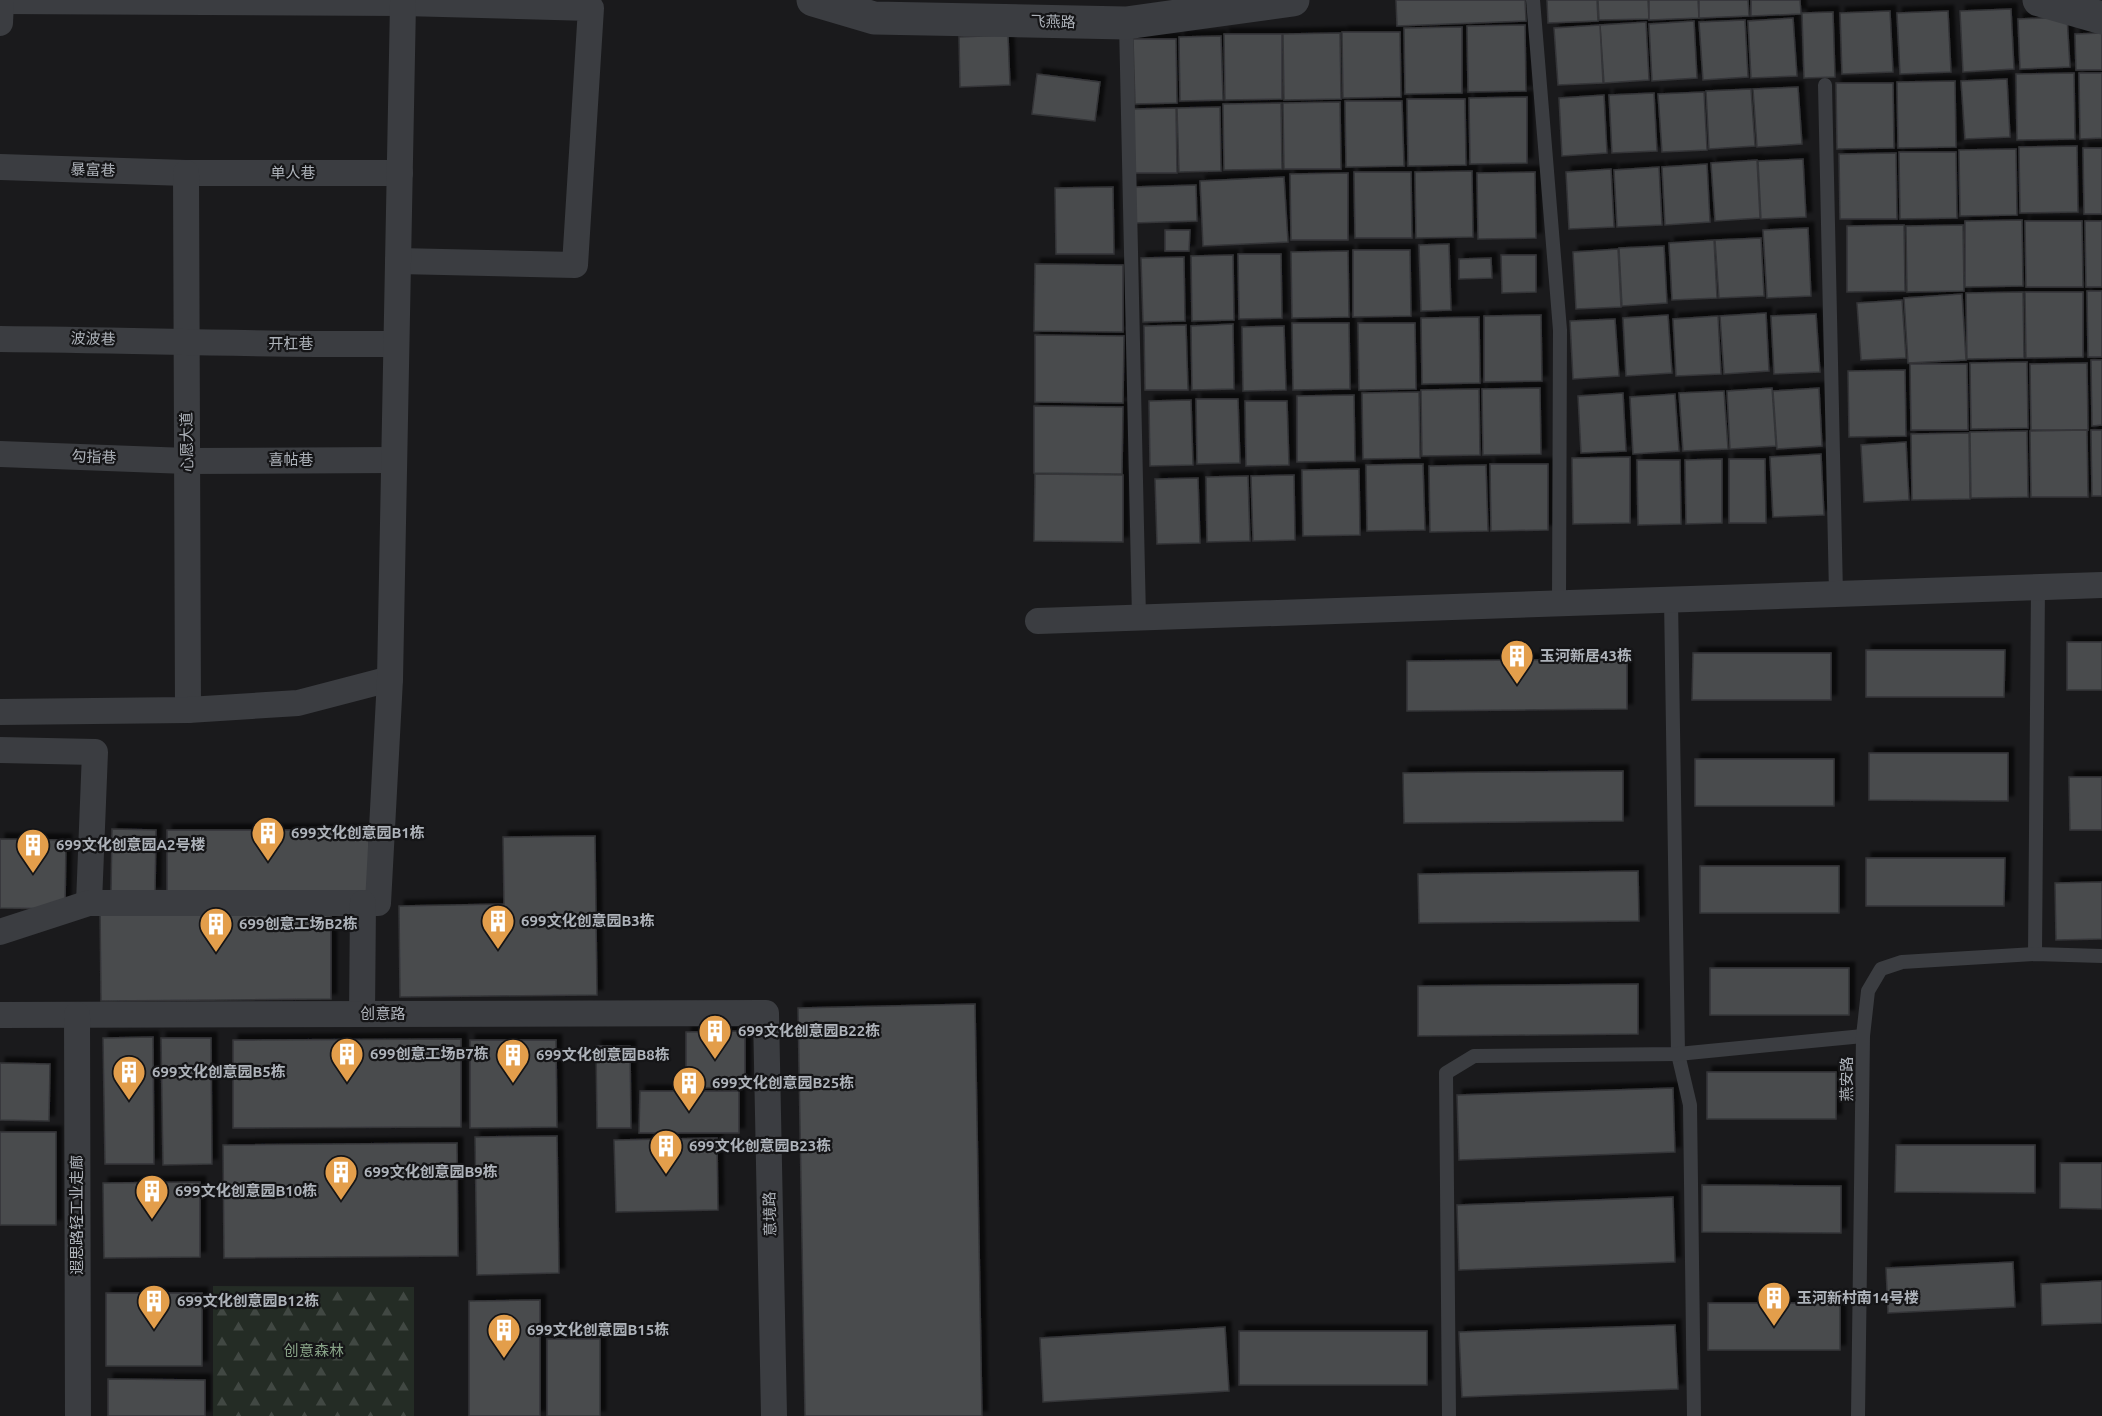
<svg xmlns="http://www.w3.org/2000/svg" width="2102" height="1416" font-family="Ubuntu,'Noto Sans SC',sans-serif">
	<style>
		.forest { fill: url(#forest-firs) }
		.building { fill: #494b4e; stroke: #343538; stroke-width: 1.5; filter: url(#shadow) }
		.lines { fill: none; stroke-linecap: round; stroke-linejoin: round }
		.service { stroke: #3b3d41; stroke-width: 14 }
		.minor { stroke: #3b3d41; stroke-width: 26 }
		.tertiary { stroke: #3b3d41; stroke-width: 33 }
		.labels { text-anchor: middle; stroke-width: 4.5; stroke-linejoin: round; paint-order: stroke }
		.street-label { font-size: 15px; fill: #aeb3ba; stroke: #151517 }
		.poi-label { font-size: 15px; font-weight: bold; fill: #aeb3ba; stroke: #151517; text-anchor: start }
		.park-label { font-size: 15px; fill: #88a387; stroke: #151517 }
	</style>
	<defs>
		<pattern id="forest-firs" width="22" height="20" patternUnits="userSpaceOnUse" patternTransform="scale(1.5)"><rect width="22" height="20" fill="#242c25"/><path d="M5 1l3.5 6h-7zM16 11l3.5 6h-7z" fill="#414843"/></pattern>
		<filter id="shadow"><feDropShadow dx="5.5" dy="-5.5" stdDeviation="1.5" flood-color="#0009"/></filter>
	</defs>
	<rect width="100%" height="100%" fill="#1a1a1c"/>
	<polygon class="forest" points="213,1286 414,1287 414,1416 213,1416"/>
	<g class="building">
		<polygon points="1396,0 1525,0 1526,21 1397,26"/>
		<polygon points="1547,0 1597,0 1598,21 1548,23"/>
		<polygon points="1598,0 1648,0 1649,19 1599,20"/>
		<polygon points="1649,0 1698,0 1699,18 1649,20"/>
		<polygon points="1699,0 1748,0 1749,16 1699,18"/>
		<polygon points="1751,0 1800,0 1801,14 1751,16"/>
		<polygon points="2011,9 2014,69 1963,72 1960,11"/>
		<polygon points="1890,11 1893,72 1842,74 1840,13"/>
		<polygon points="1948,11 1951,72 1900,74 1897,13"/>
		<polygon points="1833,12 1835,77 1804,78 1802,13"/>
		<polygon points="2067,17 2070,67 2020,69 2018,19"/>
		<polygon points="1793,18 1797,76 1751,78 1748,21"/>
		<polygon points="1745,20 1748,77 1703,80 1699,22"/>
		<polygon points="1694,21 1697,78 1652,81 1649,24"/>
		<polygon points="1646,22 1649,80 1604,83 1600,25"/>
		<polygon points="1525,25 1526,91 1468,92 1467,26"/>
		<polygon points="1600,25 1603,83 1558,85 1554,28"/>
		<polygon points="1462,27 1462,93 1405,94 1404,28"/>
		<polygon points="1342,32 1400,32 1401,97 1343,98"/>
		<polygon points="1340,33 1341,99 1284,100 1283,34"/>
		<polygon points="2102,33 2102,70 2076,70 2075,34"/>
		<polygon points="1224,34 1282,34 1282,99 1225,100"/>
		<polygon points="1008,35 1010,85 960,87 959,37"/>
		<polygon points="1221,36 1223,100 1180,101 1179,37"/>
		<polygon points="1133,39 1176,39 1177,103 1135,104"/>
		<polygon points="2074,73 2075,139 2017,140 2016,74"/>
		<polygon points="2079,73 2102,73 2102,138 2080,139"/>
		<polygon points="1037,74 1100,82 1095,121 1032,114"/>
		<polygon points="2007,79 2010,137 1965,139 1961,81"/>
		<polygon points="1955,81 1956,147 1898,148 1897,82"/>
		<polygon points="1836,83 1893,83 1894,148 1837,149"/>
		<polygon points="1798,87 1802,144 1757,147 1753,89"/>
		<polygon points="1751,89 1755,146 1709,149 1706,91"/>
		<polygon points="1704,92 1707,150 1662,152 1658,94"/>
		<polygon points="1654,93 1657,151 1612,153 1609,95"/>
		<polygon points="1604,95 1607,153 1562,156 1559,98"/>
		<polygon points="1527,97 1527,163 1470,164 1469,98"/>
		<polygon points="1407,99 1465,99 1466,165 1408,166"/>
		<polygon points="1345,101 1402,101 1404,166 1346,167"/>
		<polygon points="1340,102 1341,169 1284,169 1283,103"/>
		<polygon points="1281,103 1282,169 1224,170 1223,104"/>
		<polygon points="1220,107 1221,171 1179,172 1177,108"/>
		<polygon points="1176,108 1177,173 1135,173 1133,109"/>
		<polygon points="2077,146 2078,212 2020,213 2019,147"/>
		<polygon points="2083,148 2102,148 2102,214 2084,214"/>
		<polygon points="2016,149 2017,215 1960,216 1959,150"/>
		<polygon points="1899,152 1956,152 1957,218 1900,219"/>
		<polygon points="1896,153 1897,219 1840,219 1839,154"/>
		<polygon points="1803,159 1806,217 1761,219 1758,161"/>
		<polygon points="1757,160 1760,218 1715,221 1711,163"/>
		<polygon points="1707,164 1710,222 1665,225 1662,167"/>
		<polygon points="1659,167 1662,225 1617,227 1614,170"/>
		<polygon points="1611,169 1614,227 1569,229 1566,172"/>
		<polygon points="1472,171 1473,237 1416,238 1415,172"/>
		<polygon points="1354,172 1411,172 1412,238 1355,238"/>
		<polygon points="1535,172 1536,238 1478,239 1477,173"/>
		<polygon points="1348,173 1348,240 1291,240 1290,174"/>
		<polygon points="1284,177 1288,242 1203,246 1200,181"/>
		<polygon points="1196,185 1197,221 1133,223 1132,187"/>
		<polygon points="1113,187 1114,254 1056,254 1055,188"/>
		<polygon points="2022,220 2023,286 1965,287 1965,221"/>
		<polygon points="2025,221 2082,221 2083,287 2026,287"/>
		<polygon points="2085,221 2102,221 2102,287 2086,287"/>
		<polygon points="1904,225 1905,291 1847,292 1847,226"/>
		<polygon points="1963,225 1964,291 1907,292 1906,226"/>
		<polygon points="1808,228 1811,296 1767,298 1763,230"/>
		<polygon points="1165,230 1190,230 1189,251 1165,251"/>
		<polygon points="1761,238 1764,296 1719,298 1715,240"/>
		<polygon points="1714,240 1717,298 1672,300 1669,243"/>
		<polygon points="1449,244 1451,310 1421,311 1419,245"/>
		<polygon points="1664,246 1667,303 1622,306 1619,248"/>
		<polygon points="1618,249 1621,307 1576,309 1573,252"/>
		<polygon points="1353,250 1410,250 1411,316 1353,317"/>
		<polygon points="1348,251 1349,317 1292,318 1291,252"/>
		<polygon points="1238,254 1281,254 1282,318 1239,319"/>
		<polygon points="1233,255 1234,320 1192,321 1191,256"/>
		<polygon points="1501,255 1536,255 1536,292 1502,293"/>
		<polygon points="1184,257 1185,321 1143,322 1141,258"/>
		<polygon points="1491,258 1492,278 1459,279 1459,259"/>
		<polygon points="1035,264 1123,265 1123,332 1034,331"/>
		<polygon points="2087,291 2102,291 2102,357 2088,357"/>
		<polygon points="2023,292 2024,358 1967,359 1966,293"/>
		<polygon points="2025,292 2083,292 2083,357 2026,358"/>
		<polygon points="1962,294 1966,360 1908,363 1904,298"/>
		<polygon points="1902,300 1906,358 1861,360 1857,303"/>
		<polygon points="1766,313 1769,371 1724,374 1720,316"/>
		<polygon points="1816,314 1820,372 1774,374 1771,316"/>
		<polygon points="1541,315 1542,381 1484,382 1484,316"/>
		<polygon points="1668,315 1672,373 1626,376 1623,318"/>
		<polygon points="1718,316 1721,374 1676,376 1673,319"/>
		<polygon points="1479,317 1480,383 1422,384 1421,318"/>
		<polygon points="1615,319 1619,376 1573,379 1570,321"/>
		<polygon points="1292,323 1349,323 1350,389 1293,390"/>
		<polygon points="1358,323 1415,323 1416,389 1359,390"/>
		<polygon points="1233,324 1234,389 1192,390 1191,326"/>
		<polygon points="1186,325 1188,390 1145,390 1144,326"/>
		<polygon points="1284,326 1286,390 1243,391 1242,327"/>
		<polygon points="1035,335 1124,336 1123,403 1035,402"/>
		<polygon points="2091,360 2102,360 2102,425 2092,426"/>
		<polygon points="2027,362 2028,428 1971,429 1970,363"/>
		<polygon points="2087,363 2088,430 2031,430 2030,364"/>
		<polygon points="1910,364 1967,364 1968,430 1911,430"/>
		<polygon points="1905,370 1906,436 1849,437 1848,371"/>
		<polygon points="1540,388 1541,454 1483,455 1482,389"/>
		<polygon points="1772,388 1776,446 1730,449 1727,391"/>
		<polygon points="1819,388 1822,446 1777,449 1773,391"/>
		<polygon points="1479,389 1480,455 1422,456 1421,390"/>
		<polygon points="1724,391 1728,449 1683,451 1679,393"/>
		<polygon points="1419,392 1420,458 1363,459 1362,393"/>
		<polygon points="1623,393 1626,451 1581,453 1578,396"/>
		<polygon points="1675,394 1679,451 1633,454 1630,397"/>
		<polygon points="1354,395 1355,461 1297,462 1297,396"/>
		<polygon points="1196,399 1238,399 1240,463 1197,464"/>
		<polygon points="1191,400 1193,465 1150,466 1149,401"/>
		<polygon points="1245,401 1287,401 1289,465 1246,466"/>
		<polygon points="1034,406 1123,407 1122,474 1034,473"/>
		<polygon points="2087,430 2088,497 2031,497 2030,431"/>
		<polygon points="2091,430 2102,430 2102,496 2092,496"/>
		<polygon points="2027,431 2028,497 1971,498 1970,432"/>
		<polygon points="1969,433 1970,499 1912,500 1911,434"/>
		<polygon points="1906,442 1909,500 1864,502 1861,445"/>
		<polygon points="1821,454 1824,515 1773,517 1770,457"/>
		<polygon points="1630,457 1630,523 1573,524 1572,458"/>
		<polygon points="1722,459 1722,523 1686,524 1685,460"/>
		<polygon points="1729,459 1765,459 1766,523 1729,523"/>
		<polygon points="1637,460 1680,460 1681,524 1638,525"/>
		<polygon points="1423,464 1425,530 1367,531 1366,465"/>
		<polygon points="1490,464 1548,464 1548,530 1491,531"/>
		<polygon points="1486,465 1488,531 1430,532 1429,466"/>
		<polygon points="1359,469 1360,535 1303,536 1302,470"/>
		<polygon points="1035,474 1123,475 1123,542 1034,541"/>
		<polygon points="1294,475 1295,540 1253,541 1251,476"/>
		<polygon points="1248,476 1250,541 1207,542 1206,477"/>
		<polygon points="1198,478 1200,543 1157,544 1155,479"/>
		<rect x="2067" y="642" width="35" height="48"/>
		<polygon points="1866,650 2005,650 2004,697 1866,697"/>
		<polygon points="1693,653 1831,653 1831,700 1692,700"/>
		<polygon points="1627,659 1627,709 1407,711 1407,661"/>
		<polygon points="1869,753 2008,753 2008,801 1869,800"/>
		<rect x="1695" y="759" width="139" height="47"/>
		<polygon points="1623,771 1623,821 1404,823 1403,773"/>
		<polygon points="2069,777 2102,777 2102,830 2070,830"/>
		<polygon points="112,829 156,830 155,893 111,893"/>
		<polygon points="167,830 369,830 369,894 167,893"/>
		<polygon points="595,836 597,995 400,997 399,906 504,904 503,837"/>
		<polygon points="0,839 66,840 65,909 0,908"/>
		<polygon points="1866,858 2005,858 2004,906 1866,906"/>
		<rect x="1700" y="866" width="139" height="47"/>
		<polygon points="1638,871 1639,921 1419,923 1418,874"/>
		<polygon points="2102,882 2102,939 2056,940 2055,883"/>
		<polygon points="331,904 331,999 101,1001 100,906"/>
		<rect x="1710" y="968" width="139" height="47"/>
		<polygon points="1638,984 1638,1034 1418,1036 1418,986"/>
		<polygon points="975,1004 982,1416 805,1416 798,1008"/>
		<polygon points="745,1031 745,1087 686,1088 686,1032"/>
		<polygon points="153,1037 154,1164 105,1164 103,1038"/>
		<polygon points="161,1038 211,1038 212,1164 163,1165"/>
		<polygon points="461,1039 461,1127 233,1128 233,1040"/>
		<polygon points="470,1040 556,1040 557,1127 470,1128"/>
		<polygon points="596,1046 630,1046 631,1128 597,1128"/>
		<polygon points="0,1063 50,1064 49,1121 0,1120"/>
		<rect x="1707" y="1072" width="129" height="47"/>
		<polygon points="1673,1088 1675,1152 1459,1160 1457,1095"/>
		<polygon points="640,1091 739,1091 739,1133 639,1133"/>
		<rect x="0" y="1132" width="56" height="93"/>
		<polygon points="557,1136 559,1273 477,1275 475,1137"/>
		<polygon points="717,1138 718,1210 616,1212 614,1140"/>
		<polygon points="457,1143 458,1256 224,1258 223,1145"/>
		<polygon points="1896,1145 2035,1145 2035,1193 1895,1192"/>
		<polygon points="2060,1163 2102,1163 2102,1209 2060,1208"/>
		<polygon points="200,1182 200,1257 104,1258 103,1183"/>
		<polygon points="1702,1185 1841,1186 1841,1233 1702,1232"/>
		<polygon points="1673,1197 1675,1262 1459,1270 1457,1205"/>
		<polygon points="2013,1262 2015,1307 1888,1313 1886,1268"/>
		<polygon points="2102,1281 2102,1323 2042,1325 2041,1284"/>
		<rect x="106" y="1293" width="96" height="73"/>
		<polygon points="540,1300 540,1416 469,1416 469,1301"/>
		<rect x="1708" y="1303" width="132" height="47"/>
		<polygon points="1675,1325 1678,1389 1462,1397 1459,1332"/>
		<polygon points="1225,1327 1229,1391 1043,1402 1040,1338"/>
		<rect x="1239" y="1331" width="188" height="54"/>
		<rect x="547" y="1339" width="53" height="77"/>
		<polygon points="108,1379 205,1380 205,1416 108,1416"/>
	</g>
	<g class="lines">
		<g class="service">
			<polyline points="1533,0 1560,330 1559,603"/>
			<polyline points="1126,23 1139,618"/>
			<polyline points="1825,85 1836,594"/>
			<polyline points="1671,599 1678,1054 1690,1105 1694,1416"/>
			<polyline points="2035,954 2038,586"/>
			<polyline points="1449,1416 1446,1073 1474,1056 1678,1054 1863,1036"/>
			<polyline points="1858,1416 1863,1036 1868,991 1881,969 1902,962 2035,954 2102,956"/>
		</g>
		<g class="minor">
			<polyline points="0,1 403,3 591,8 575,265 398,261"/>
			<polyline points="0,23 1,1"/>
			<polyline points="0,167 186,173 400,173"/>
			<polyline points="186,173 188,710"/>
			<path d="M0,339c132,1 264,6 396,5"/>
			<polyline points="0,454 187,461 394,460"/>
			<polyline points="1038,621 2102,585"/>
			<polyline points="0,712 188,710 298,703 390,679"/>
			<polyline points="0,750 95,752 89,903"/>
			<polyline points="0,932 89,903 378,903 390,679 403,3"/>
			<polyline points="362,1014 363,903"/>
			<polyline points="0,1015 766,1013 774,1416"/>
			<polyline points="77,1015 78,1416"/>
		</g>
		<g class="tertiary">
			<polyline points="813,0 874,18 1126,23 1293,0"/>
			<polyline points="2039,0 2102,18"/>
		</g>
	</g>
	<defs>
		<symbol id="building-pin" viewBox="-11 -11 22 30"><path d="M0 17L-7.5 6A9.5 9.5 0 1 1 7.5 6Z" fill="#e39e4b" stroke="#151517"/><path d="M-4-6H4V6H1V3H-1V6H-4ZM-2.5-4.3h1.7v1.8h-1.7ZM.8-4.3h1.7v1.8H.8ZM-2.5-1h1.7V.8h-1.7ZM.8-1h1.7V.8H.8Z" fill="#fff"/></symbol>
	</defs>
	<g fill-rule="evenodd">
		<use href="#building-pin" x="1498" y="637" width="38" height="52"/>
		<use href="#building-pin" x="249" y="814" width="38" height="52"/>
		<use href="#building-pin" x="14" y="826" width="38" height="52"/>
		<use href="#building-pin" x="479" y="902" width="38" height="52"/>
		<use href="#building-pin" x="197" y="905" width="38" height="52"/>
		<use href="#building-pin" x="696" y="1012" width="38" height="52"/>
		<use href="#building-pin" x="328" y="1035" width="38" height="52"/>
		<use href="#building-pin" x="494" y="1036" width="38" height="52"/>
		<use href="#building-pin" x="110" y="1053" width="38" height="52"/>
		<use href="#building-pin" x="670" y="1064" width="38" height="52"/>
		<use href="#building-pin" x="647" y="1127" width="38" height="52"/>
		<use href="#building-pin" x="322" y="1153" width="38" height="52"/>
		<use href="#building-pin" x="133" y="1172" width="38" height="52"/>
		<use href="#building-pin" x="1755" y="1279" width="38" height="52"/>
		<use href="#building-pin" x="135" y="1282" width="38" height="52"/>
		<use href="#building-pin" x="485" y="1311" width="38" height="52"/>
	</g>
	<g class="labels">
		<g class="street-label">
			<text transform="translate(1053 22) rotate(1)" y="5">飞燕路</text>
			<text transform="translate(93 170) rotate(2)" y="5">暴富巷</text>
			<text x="293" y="178">单人巷</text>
			<text transform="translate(93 339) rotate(1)" y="5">波波巷</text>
			<text x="291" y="349">开杠巷</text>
			<text transform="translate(187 442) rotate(-91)" y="5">心愿大道</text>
			<text transform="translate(94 457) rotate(2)" y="5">勾指巷</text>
			<text x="291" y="465">喜帖巷</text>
			<text x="383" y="1019">创意路</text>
			<text transform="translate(1847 1079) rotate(-90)" y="5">燕安路</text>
			<text transform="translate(770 1214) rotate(-91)" y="5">意境路</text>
			<text transform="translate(77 1215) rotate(-90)" y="5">遐思路轻工业走廊</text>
		</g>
		<g class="poi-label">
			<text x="1540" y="661">玉河新居43栋</text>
			<text x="291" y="838">699文化创意园B1栋</text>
			<text x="56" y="850">699文化创意园A2号楼</text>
			<text x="521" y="926">699文化创意园B3栋</text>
			<text x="239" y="929">699创意工场B2栋</text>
			<text x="738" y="1036">699文化创意园B22栋</text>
			<text x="370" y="1059">699创意工场B7栋</text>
			<text x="536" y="1060">699文化创意园B8栋</text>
			<text x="152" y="1077">699文化创意园B5栋</text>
			<text x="712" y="1088">699文化创意园B25栋</text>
			<text x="689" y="1151">699文化创意园B23栋</text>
			<text x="364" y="1177">699文化创意园B9栋</text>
			<text x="175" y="1196">699文化创意园B10栋</text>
			<text x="1797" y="1303">玉河新村南14号楼</text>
			<text x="177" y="1306">699文化创意园B12栋</text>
			<text x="527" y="1335">699文化创意园B15栋</text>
		</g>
		<g class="park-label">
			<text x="314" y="1356">创意森林</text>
		</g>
	</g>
</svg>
